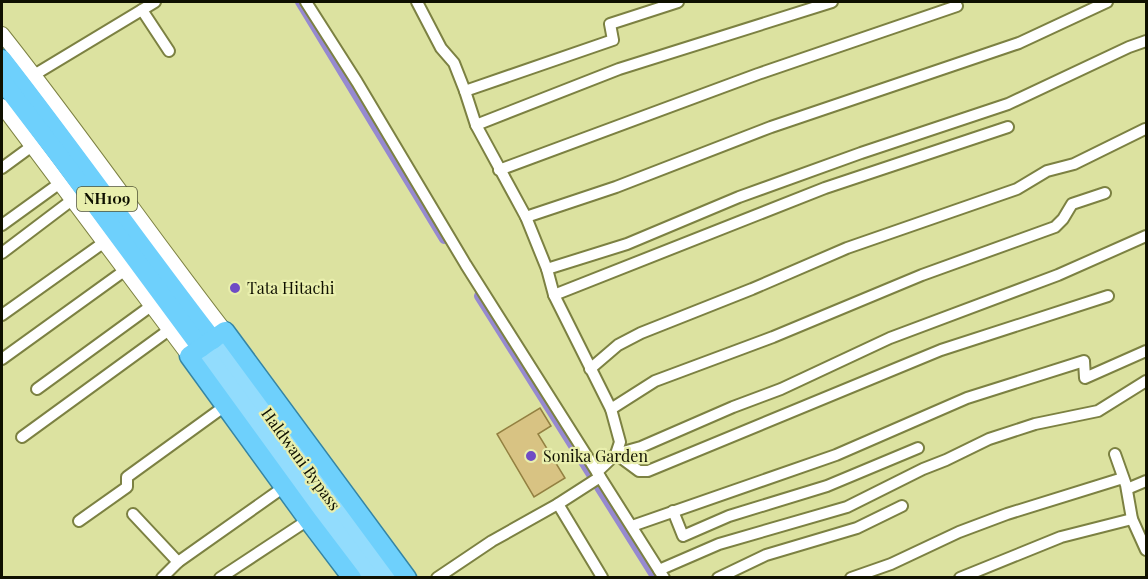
<svg xmlns="http://www.w3.org/2000/svg" width="1148" height="579" font-family="'Playfair Display',serif">
	<style>
		.lines { fill: none; stroke-linecap: round; stroke-linejoin: round }
		.canal { stroke: #9689d0; stroke-width: 10 }
		.building { fill: #d8c383; stroke: #938041; stroke-width: 1.5 }
		.minor-casing { stroke: #7c8142; stroke-width: 14 }
		.tertiary-casing { stroke: #7c8142; stroke-width: 16 }
		.primary-casing { stroke: #3585a4; stroke-width: 21 }
		.trunk-casing { stroke: #3585a4; stroke-width: 21 }
		.minor { stroke: #fff; stroke-width: 10 }
		.tertiary { stroke: #fff; stroke-width: 14 }
		.primary { stroke: #92dcfd; stroke-width: 18 }
		.trunk { stroke: #6ed0fc; stroke-width: 18 }
		.poi-dot { fill: #6f4cc5; stroke: #e9efad; stroke-width: 2 }
		.labels { text-anchor: middle; stroke-width: 4.5; stroke-linejoin: round; paint-order: stroke }
		.shield { fill: #e9efad; stroke: #505334; stroke-width: 1.5 }
		.shield-label { font-size: 15px; font-weight: bold; fill: #0f1000 }
		.poi-label { font-size: 16px; fill: #0f1000; stroke: #e9efad; text-anchor: start }
		.street-label { font-size: 16px; fill: #0f1000; stroke: #e9efad }
	</style>
	<rect width="100%" height="100%" fill="#dce2a0"/>
	<g class="lines">
		<g class="canal">
			<polyline points="300,2 444,239"/>
			<polyline points="479,296 656,578"/>
		</g>
	</g>
	<polygon class="building" points="540,408 551,426 538,434 565,478 534,497 497,434"/>
	<g class="lines">
		<defs>
			<g id="minor">
				<polyline points="306,2 357,82 466,265 664,578"/>
				<polyline points="417,2 441,48 454,63 465,91 476,125 526,217 547,269 554,295 611,409 620,442 616,454 597,472"/>
				<polyline points="142,10 169,51"/>
				<polyline points="34,75 155,2"/>
				<polyline points="465,91 613,40 610,24 678,2"/>
				<polyline points="476,125 619,69 832,2"/>
				<polyline points="2,168 32,146"/>
				<polyline points="499,170 758,74 957,6"/>
				<polyline points="526,217 616,187 771,127 1019,43 1107,2"/>
				<polyline points="2,225 60,183"/>
				<polyline points="2,253 72,200"/>
				<polyline points="547,269 627,244 739,197 861,153 1008,104 1129,47 1146,41"/>
				<polyline points="554,295 825,188 1008,127"/>
				<polyline points="2,315 103,243"/>
				<polyline points="2,359 124,271"/>
				<polyline points="590,369 618,345 641,333 752,289 847,248 1017,189 1047,171 1074,164 1145,129"/>
				<polyline points="37,389 151,306"/>
				<polyline points="611,409 655,381 773,337 922,275 1055,227 1063,219 1072,204 1105,193"/>
				<polyline points="22,437 169,330"/>
				<polyline points="616,454 641,447 733,407 781,389 890,338 1058,275 1146,236"/>
				<polyline points="616,454 639,471 648,471 941,350 1108,296"/>
				<polyline points="1115,454 1126,485 1132,519 1146,550"/>
				<polyline points="1127,489 1146,481"/>
				<polyline points="558,504 602,577"/>
				<polyline points="673,511 683,536 729,516 827,486 918,448"/>
				<polyline points="133,514 178,562"/>
				<polyline points="79,521 127,487 127,477 225,406"/>
				<polyline points="632,526 836,455 967,398 1084,361 1085,378 1146,351"/>
				<polyline points="659,570 719,544 847,507 923,469 946,460 989,439 1035,424 1098,411 1146,381"/>
				<polyline points="162,578 178,562 284,487"/>
				<polyline points="220,578 308,520"/>
				<polyline points="437,578 492,541 558,504 600,477"/>
				<polyline points="718,578 766,555 857,528 902,506"/>
				<polyline points="851,578 891,564 959,532 1007,514 1123,478"/>
				<polyline points="960,578 1061,537 1132,519"/>
			</g>
			<g id="tertiary">
				<path d="M2,34c77,97 147,199 223,297"/>
				<polyline points="2,106 189,356"/>
			</g>
			<g id="primary">
				<polyline points="213,340 388,578"/>
				<polyline points="201,348 370,578"/>
			</g>
			<g id="trunk">
				<path d="M2,59c72,92 139,188 211,281"/>
				<polyline points="2,81 60,157 201,348"/>
				<polyline points="352,578 308,520 189,356 225,331 407,578"/>
			</g>
		</defs>
		<use href="#minor" class="minor-casing"/>
		<use href="#tertiary" class="tertiary-casing"/>
		<use href="#primary" class="primary-casing"/>
		<use href="#trunk" class="trunk-casing"/>
		<use href="#minor" class="minor"/>
		<use href="#tertiary" class="tertiary"/>
		<use href="#primary" class="primary"/>
		<use href="#trunk" class="trunk"/>
	</g>
	<g class="poi-dot">
		<circle cx="235" cy="288" r="6"/>
		<circle cx="531" cy="456" r="6"/>
	</g>
	<g class="labels">
		<rect class="shield" x="77" y="187" width="60" height="24" rx="4.5"/>
		<g class="shield-label">
			<text x="107" y="204">NH109</text>
		</g>
		<g class="poi-label">
			<text x="247" y="294">Tata Hitachi</text>
			<text x="543" y="462">Sonika Garden</text>
		</g>
		<g class="street-label">
			<text transform="translate(301 459) rotate(54)" y="6">Haldwani Bypass</text>
		</g>
	</g>
	<rect width="1148" height="579" fill="none" stroke="#0f1000" stroke-width="6"/>
</svg>
